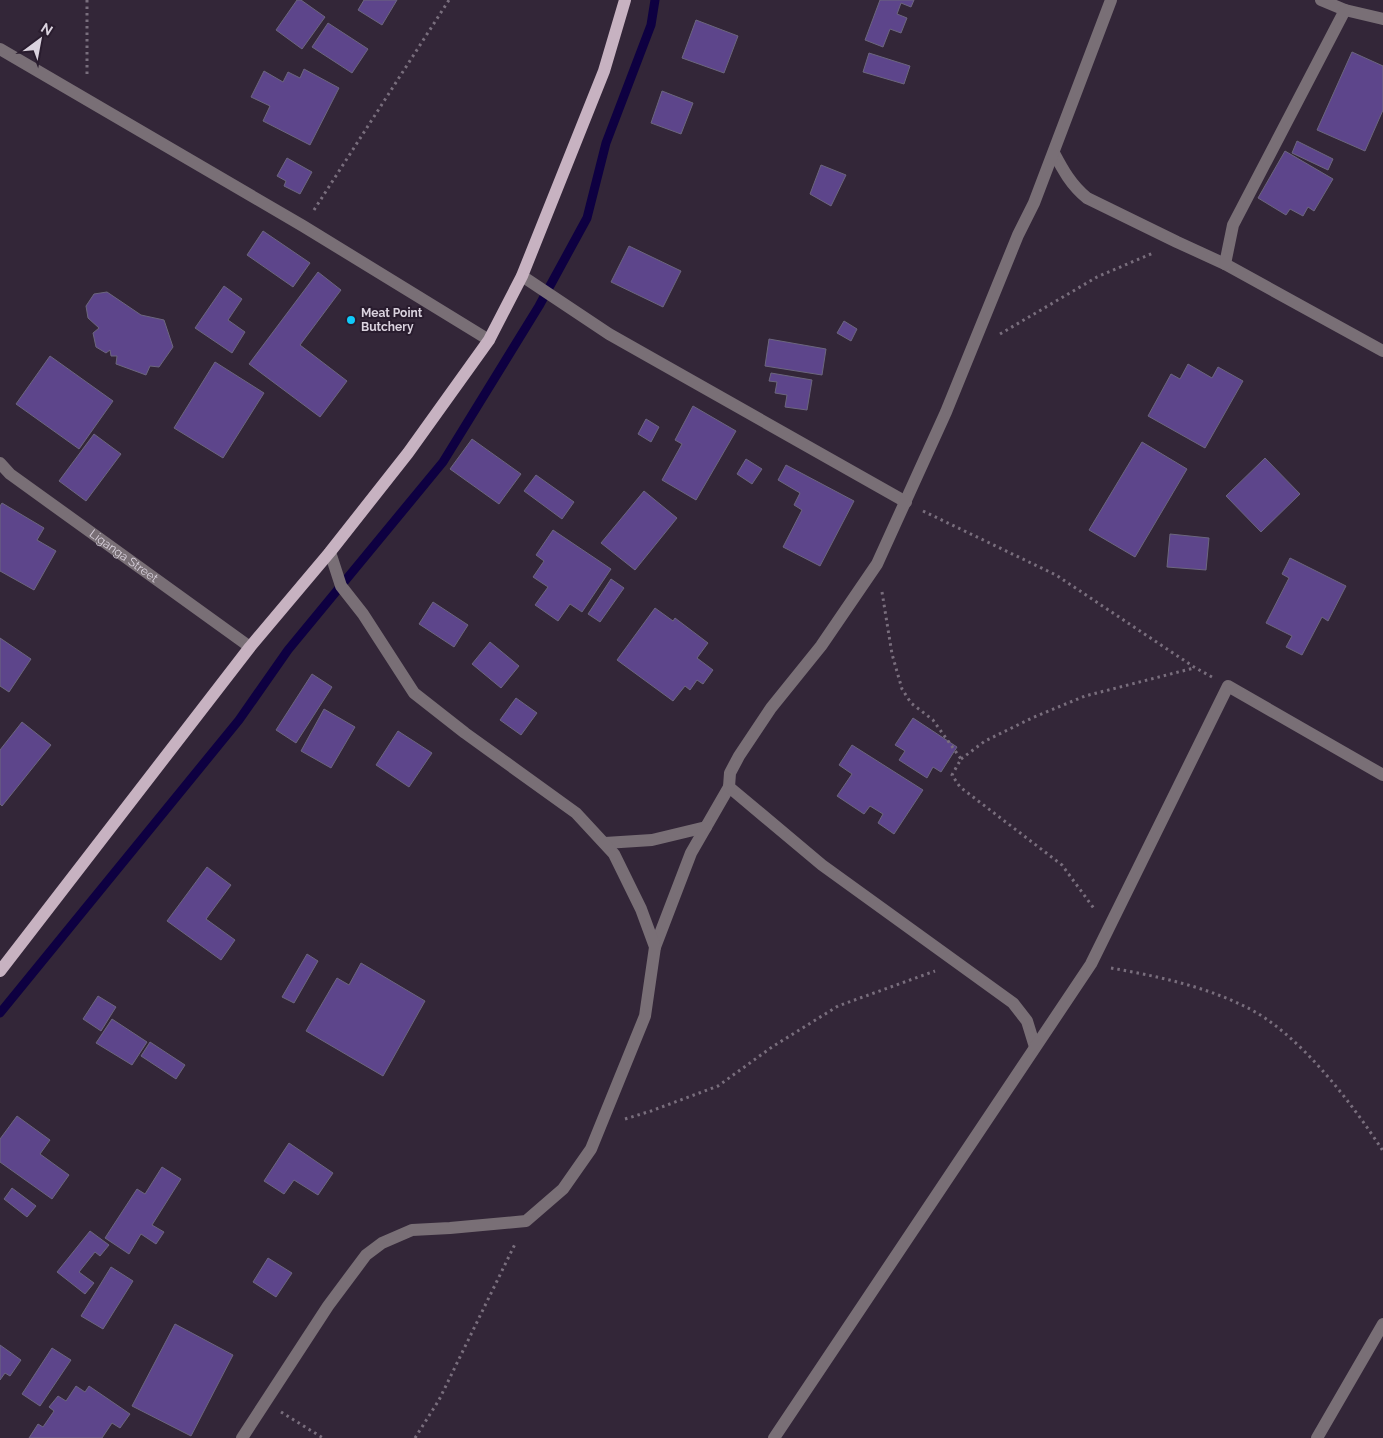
<svg xmlns="http://www.w3.org/2000/svg" width="1383" height="1438" font-family="Raleway,sans-serif">
	<style>
		.lines { fill: none; stroke-linecap: round; stroke-linejoin: round }
		.stream { stroke: #0e0041; stroke-width: 9 }
		.building { fill: #5d458b; stroke: #6c667e }
		.path { stroke: #796e7d; stroke-width: 3; stroke-dasharray: 2.5 4; stroke-linecap: butt }
		.minor { stroke: #796f76; stroke-width: 12 }
		.major { stroke: #c7b2c1; stroke-width: 12 }
		.poi-dot { fill: #0fcafa; stroke: #291c2e; stroke-width: 2 }
		.labels { text-anchor: middle; stroke-width: 4; stroke-linejoin: round; paint-order: stroke }
		.poi-label { font-size: 12px; font-weight: bold; fill: #dad2de; stroke: #291c2e; text-anchor: start }
		.street-label { font-size: 12px; fill: #dad2de; stroke: #291c2e }
	</style>
	<rect width="100%" height="100%" fill="#332638"/>
	<g class="lines">
		<polyline class="stream" points="0,1013 239,720 288,650 443,462 539,306 587,218 606,143 651,25 655,0"/>
	</g>
	<g class="building">
		<polygon points="297,0 301,0 325,17 302,49 276,30"/>
		<polygon points="364,0 397,0 382,25 358,10"/>
		<polygon points="880,0 914,0 911,7 901,3 897,14 907,18 901,33 890,29 883,47 865,40"/>
		<polygon points="696,20 738,36 724,73 682,58"/>
		<polygon points="328,23 368,49 352,73 312,47"/>
		<polygon points="1352,52 1383,66 1383,110 1365,151 1317,130"/>
		<polygon points="869,53 910,66 904,84 863,72"/>
		<polygon points="304,69 339,88 310,145 263,121 270,106 251,97 264,71 283,82 288,72 300,78"/>
		<polygon points="662,91 693,103 681,134 651,123"/>
		<polygon points="1297,141 1333,159 1328,170 1292,153"/>
		<polygon points="1285,151 1333,179 1314,211 1308,207 1303,216 1290,209 1286,215 1258,198"/>
		<polygon points="287,158 312,172 300,194 284,186 286,181 277,176"/>
		<polygon points="821,165 846,175 831,206 810,194"/>
		<polygon points="263,231 310,263 293,287 247,255"/>
		<polygon points="629,246 681,271 663,307 611,282"/>
		<polygon points="318,272 341,290 300,345 347,381 320,417 249,364"/>
		<polygon points="224,286 242,299 228,320 245,332 232,353 195,328"/>
		<polygon points="107,292 141,315 164,320 173,347 159,367 150,366 146,375 116,364 117,356 111,356 110,350 106,353 96,347 93,333 99,328 88,318 86,306 94,294"/>
		<polygon points="844,321 857,329 851,341 837,333"/>
		<polygon points="769,339 826,349 822,375 765,366"/>
		<polygon points="50,356 113,401 79,449 16,404"/>
		<polygon points="215,362 264,393 223,458 174,428"/>
		<polygon points="1188,364 1212,378 1218,367 1243,381 1205,448 1148,416 1171,374 1180,379"/>
		<polygon points="771,373 812,380 807,410 785,407 787,395 775,393 777,382 769,381"/>
		<polygon points="693,406 736,431 696,500 662,480 682,444 675,440"/>
		<polygon points="646,419 659,427 651,442 638,434"/>
		<polygon points="94,434 121,454 86,501 59,481"/>
		<polygon points="472,439 521,474 499,504 450,469"/>
		<polygon points="1142,442 1187,469 1135,557 1089,530"/>
		<polygon points="1265,458 1300,494 1261,532 1226,496"/>
		<polygon points="746,459 762,469 752,484 737,474"/>
		<polygon points="786,465 854,501 820,566 783,547 802,510 794,505 800,493 778,480"/>
		<polygon points="536,475 574,502 562,519 524,491"/>
		<polygon points="644,491 677,518 635,570 601,543"/>
		<polygon points="2,503 44,528 37,540 56,551 34,590 0,571 0,506"/>
		<polygon points="553,530 611,569 582,612 570,604 558,621 535,605 548,587 533,577 544,561 536,555"/>
		<polygon points="1170,534 1209,538 1206,570 1167,567"/>
		<polygon points="1290,558 1346,586 1328,621 1322,617 1302,655 1286,647 1292,636 1266,623 1289,578 1282,574"/>
		<polygon points="611,579 624,588 600,622 588,614"/>
		<polygon points="433,602 468,625 454,647 419,624"/>
		<polygon points="655,608 673,621 675,618 708,643 697,658 713,670 703,684 697,680 690,690 685,686 673,701 617,660"/>
		<polygon points="0,638 31,659 9,692 0,686"/>
		<polygon points="490,642 519,666 501,688 472,664"/>
		<polygon points="312,674 332,687 296,743 276,730"/>
		<polygon points="516,698 537,713 521,735 500,720"/>
		<polygon points="324,709 355,727 331,768 301,751"/>
		<polygon points="913,718 957,747 941,772 933,767 927,778 899,760 905,751 895,745"/>
		<polygon points="22,722 51,745 2,806 0,804 0,750"/>
		<polygon points="398,731 432,753 409,787 376,765"/>
		<polygon points="852,745 923,790 894,834 878,823 883,814 870,806 864,814 837,796 852,774 839,765"/>
		<polygon points="207,867 231,885 206,919 235,940 221,960 167,921"/>
		<polygon points="307,954 318,961 294,1003 282,997"/>
		<polygon points="361,963 425,1001 383,1076 306,1031 337,978 349,985"/>
		<polygon points="98,996 116,1007 101,1031 83,1019"/>
		<polygon points="112,1019 147,1042 132,1065 96,1043"/>
		<polygon points="150,1042 185,1065 176,1079 141,1056"/>
		<polygon points="17,1116 50,1140 40,1154 69,1175 52,1199 0,1162 0,1139"/>
		<polygon points="289,1143 333,1173 318,1195 294,1180 284,1194 264,1181"/>
		<polygon points="162,1167 181,1179 152,1225 164,1232 156,1244 141,1234 129,1254 105,1238 137,1189 145,1194"/>
		<polygon points="12,1188 36,1206 27,1217 4,1199"/>
		<polygon points="90,1231 109,1245 100,1256 95,1252 79,1272 94,1283 85,1294 57,1272"/>
		<polygon points="268,1258 292,1273 276,1297 253,1282"/>
		<polygon points="111,1267 133,1281 103,1329 81,1316"/>
		<polygon points="175,1324 233,1355 191,1436 132,1406"/>
		<polygon points="0,1345 21,1360 10,1376 5,1373 0,1380"/>
		<polygon points="52,1348 71,1360 40,1406 22,1394"/>
		<polygon points="76,1386 85,1392 89,1386 130,1414 120,1428 112,1423 102,1438 29,1438 38,1424 43,1427 54,1411 49,1407 58,1396 66,1401"/>
	</g>
	<g class="lines">
		<g class="path">
			<polyline points="87,0 87,77"/>
			<polyline points="314,210 449,0"/>
			<polyline points="1000,334 1097,277 1153,253"/>
			<polyline points="923,511 1056,575 1194,667 1212,677"/>
			<polyline points="882,592 892,654 902,689 911,703 933,720 961,759 952,775 960,787 1062,865 1095,910"/>
			<polyline points="961,759 985,741 1032,718 1085,696 1194,668"/>
			<path d="M1111,968c45,8 93,18 135,39 53,26 105,95 137,144"/>
			<polyline points="625,1119 651,1111 718,1086 772,1047 838,1006 935,971"/>
			<polyline points="281,1412 323,1438"/>
			<polyline points="415,1438 439,1400 516,1242"/>
		</g>
		<g class="minor">
			<polyline points="1321,0 1345,10 1383,19"/>
			<polyline points="0,49 303,226 489,340"/>
			<path d="M1054,153c9,17 17,32 33,45l90,44 48,22 158,87"/>
			<polyline points="1225,264 1233,225 1345,10"/>
			<polyline points="522,276 609,334 906,502"/>
			<path id="s1" d="M0,463l10,11 240,173"/>
			<polyline points="605,843 652,840 706,827"/>
			<polyline points="655,947 691,853 729,787"/>
			<polyline points="1035,1047 1027,1021 1013,1003 822,865 729,787 730,773 739,756 771,708 821,646 877,564 946,412 1018,235 1034,203 1111,0"/>
			<polyline points="242,1438 328,1306 366,1255 382,1243 412,1230 450,1228 526,1221 563,1189 591,1149 645,1016 655,947 641,909 614,854 576,813 465,733 414,693 363,614 341,586 330,552"/>
			<polyline points="774,1438 1091,964 1228,686 1383,775"/>
			<polyline points="1317,1438 1383,1324"/>
		</g>
		<polyline class="major" points="0,971 250,647 330,552 408,453 489,340 522,276 604,71 625,0"/>
	</g>
	<circle class="poi-dot" cx="351" cy="320" r="5"/>
	<g class="labels">
		<g class="poi-label">
			<text x="361" y="317">Meat Point<tspan x="361" dy="14">Butchery</tspan></text>
		</g>
		<g class="street-label">
			<text dy="4" stroke="none"><textPath href="#s1" startOffset="155">Liganga Street</textPath></text>
		</g>
	</g>
	<g transform="translate(40 40) rotate(32)" stroke="#291c2e" stroke-width="4" paint-order="stroke">
	<path d="M0-4L9 19L0 12L-9 19Z" fill="#dad2de"/>
	<text y="-8" font-size="14" font-weight="bold" text-anchor="middle" fill="#dad2de">N</text>
	</g>
</svg>
